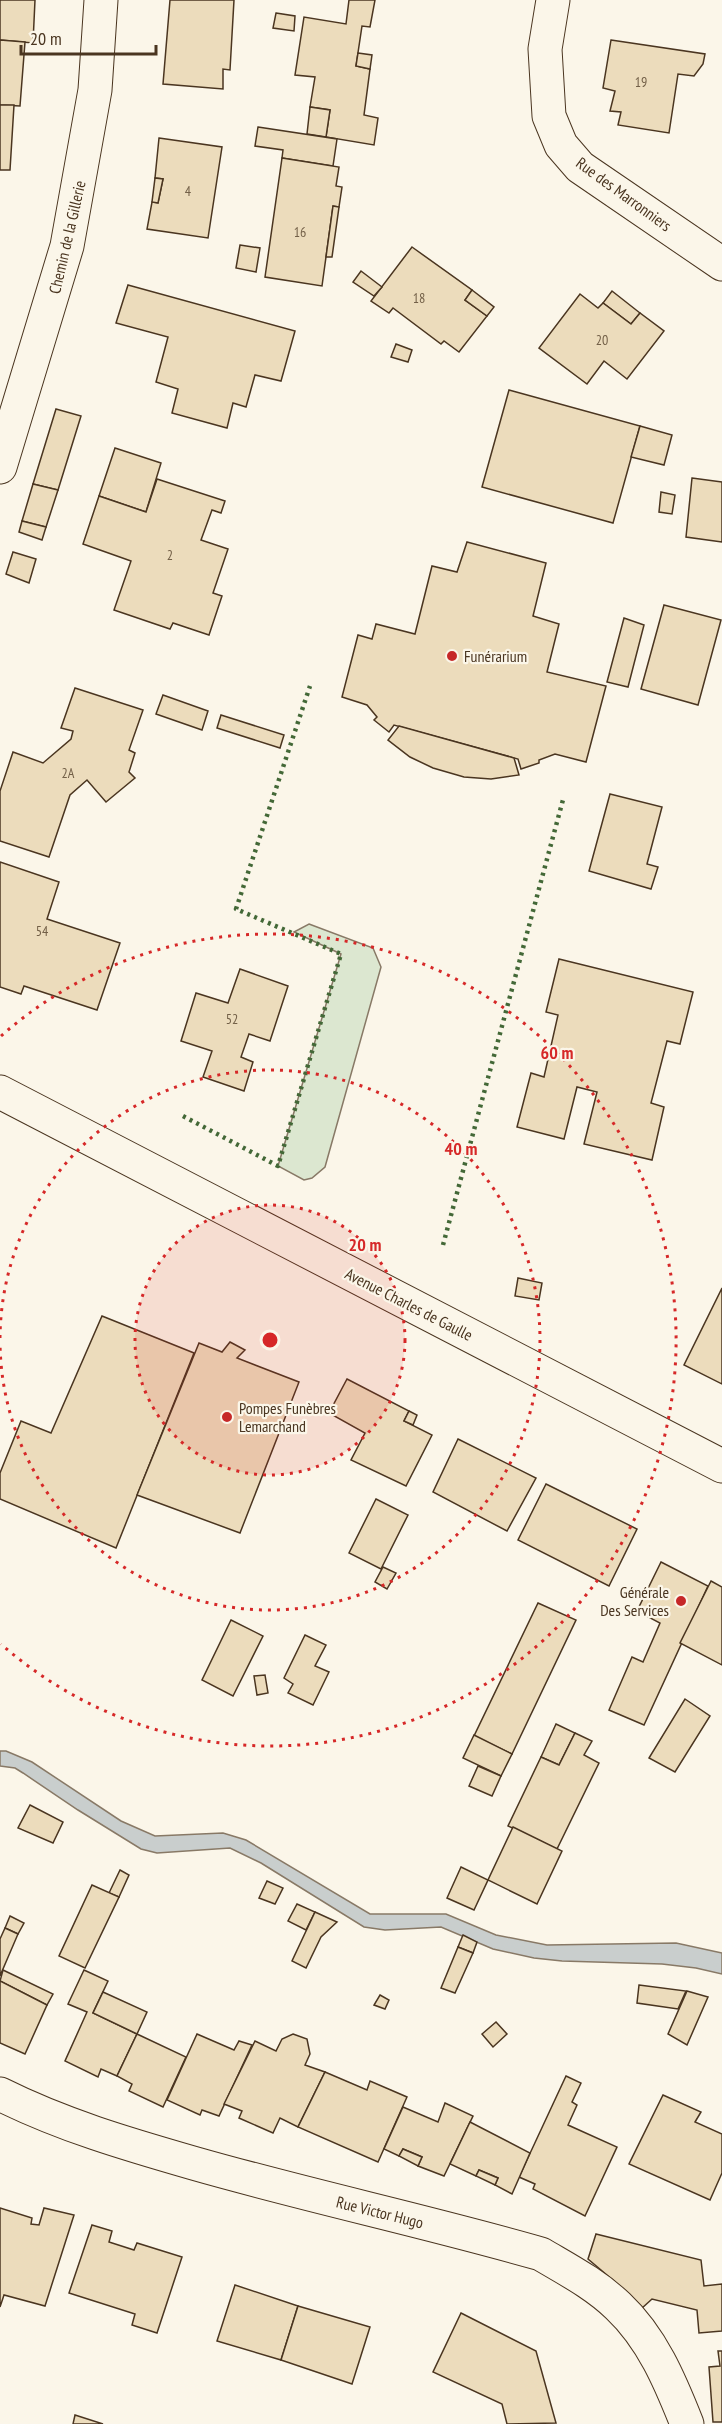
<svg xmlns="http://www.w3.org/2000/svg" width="722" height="2424" font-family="'PT Sans Narrow',sans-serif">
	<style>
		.green { fill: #dce7d0; stroke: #887966; stroke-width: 1.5 }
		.water { fill: #c9cecd; stroke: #887966; stroke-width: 1.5 }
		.building { fill: #ecdcbc; stroke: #4a3520; stroke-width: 1.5 }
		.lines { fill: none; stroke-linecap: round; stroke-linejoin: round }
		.minor-casing { stroke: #4a3520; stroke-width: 35 }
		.primary-casing { stroke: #4a3520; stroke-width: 35 }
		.minor { stroke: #fbf6e9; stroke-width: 33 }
		.primary { stroke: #fbf6e9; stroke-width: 33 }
		.hedge { stroke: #436837; stroke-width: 4.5; stroke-dasharray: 3 4.5; stroke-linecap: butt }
		.ring { fill: none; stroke: #d62828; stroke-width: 3; stroke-dasharray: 3 6 }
		.poi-dot { fill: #c62828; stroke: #fbf6e9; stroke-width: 2 }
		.labels { text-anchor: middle; stroke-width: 4.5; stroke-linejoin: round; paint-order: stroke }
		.number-label { font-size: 14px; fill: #725f47 }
		.street-label { font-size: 16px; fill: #4a3520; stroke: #fbf6e9 }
		.poi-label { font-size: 16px; fill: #4a3520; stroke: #fbf6e9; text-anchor: start }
		.centre { fill: #d62828; stroke: #fbf6e9; stroke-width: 3 }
		.ring-label { font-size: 18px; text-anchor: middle; font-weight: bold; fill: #d62828; stroke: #fbf6e9; stroke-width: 4.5; stroke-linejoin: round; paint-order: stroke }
	</style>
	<rect width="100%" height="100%" fill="#fbf6e9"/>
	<polygon class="green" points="309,924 373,948 381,967 325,1167 312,1178 304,1180 278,1166 341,954 294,932"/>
	<polygon class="water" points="0,1751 6,1751 32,1762 121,1821 155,1836 223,1833 246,1840 370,1914 446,1914 496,1935 547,1945 676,1943 722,1953 722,1974 696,1968 662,1964 562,1961 534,1958 493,1949 441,1927 385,1930 364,1927 261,1863 230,1848 157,1853 141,1849 78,1810 23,1773 15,1768 0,1766"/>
	<g class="building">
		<polygon points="0,0 35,0 33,43 0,40"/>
		<polygon points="170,0 234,0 230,70 223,69 223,89 163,84"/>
		<polygon points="349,0 375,0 370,27 362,26 356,66 370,69 364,115 378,118 374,145 326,137 330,110 310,107 315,77 295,75 304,17 346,24"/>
		<polygon points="276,13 295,16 294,31 273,28"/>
		<polygon points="0,40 25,42 20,106 0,105"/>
		<polygon points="611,40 705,54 703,64 694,76 678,74 669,133 618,125 621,112 610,111 615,91 603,88"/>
		<polygon points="358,53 372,55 370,69 356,66"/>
		<polygon points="0,105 14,105 10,170 0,170"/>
		<polygon points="310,107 330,110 326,137 307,134"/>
		<polygon points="258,127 337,139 333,166 282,158 283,150 255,146"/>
		<polygon points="159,138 222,147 208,238 147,229 152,202 158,203 163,179 155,178"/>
		<polygon points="282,158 339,167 336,186 342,187 339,207 333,206 322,286 265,277"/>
		<polygon points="155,178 163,179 158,203 152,202"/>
		<polygon points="333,206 339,207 332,257 326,257"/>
		<polygon points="240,245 260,248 256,272 236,268"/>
		<polygon points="412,247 472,290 465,300 487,316 459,352 444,341 441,344 393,308 389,313 371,301"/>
		<polygon points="361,271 382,287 374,296 353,282"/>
		<polygon points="128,285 295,331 281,381 255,375 246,407 233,403 227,428 172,413 178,389 156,382 168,337 116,323"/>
		<polygon points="472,290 494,307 487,316 465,300"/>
		<polygon points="612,291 640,313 631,324 603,303"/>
		<polygon points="580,294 598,308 603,303 631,324 640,313 664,331 627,379 604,361 587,384 539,348"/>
		<polygon points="396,344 412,350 408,362 391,357"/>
		<polygon points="509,390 640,426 613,523 482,487"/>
		<polygon points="56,409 81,416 58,490 33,484"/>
		<polygon points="640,426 672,435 664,465 631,457"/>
		<polygon points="115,448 161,463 146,512 99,496"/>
		<polygon points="692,478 722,482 722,542 686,537"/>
		<polygon points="157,479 225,501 221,513 212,510 201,540 228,549 213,593 222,596 209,635 173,623 170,629 114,610 131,561 83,544 99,496 146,512"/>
		<polygon points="33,484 58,490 46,527 22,521"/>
		<polygon points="661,492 675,495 672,514 659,512"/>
		<polygon points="22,521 46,527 42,540 19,532"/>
		<polygon points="467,542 546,563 533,616 559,624 547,672 606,686 586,762 555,754 539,760 539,763 521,769 518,759 394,725 389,732 374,720 377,717 367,705 342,697 358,635 372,639 376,624 415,634 432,566 457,572"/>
		<polygon points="13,552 36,559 29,583 6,574"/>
		<polygon points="664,605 721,620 698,705 641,689"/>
		<polygon points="624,618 644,625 628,687 607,682"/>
		<polygon points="75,688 143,710 129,750 135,753 129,772 135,778 106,802 87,780 70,795 49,857 0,841 0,791 13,752 43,763 71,739 73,731 61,728"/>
		<polygon points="163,695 208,711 202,730 156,714"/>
		<polygon points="221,715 284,735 280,748 217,728"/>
		<polygon points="399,726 514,758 519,775 491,779 464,777 433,768 410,757 388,740"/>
		<polygon points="610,794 662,807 647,864 658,867 651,889 589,871"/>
		<polygon points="0,862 59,882 47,919 120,943 97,1010 24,986 21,994 0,987"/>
		<polygon points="559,959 693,992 680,1044 667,1041 651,1103 664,1107 652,1160 584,1144 597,1092 577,1087 564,1139 517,1127 531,1073 544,1077 558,1015 546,1012"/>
		<polygon points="240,969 288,986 270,1041 249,1034 241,1057 253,1062 244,1091 203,1077 212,1051 181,1041 196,993 228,1003"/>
		<polygon points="518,1278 542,1283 539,1300 515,1296"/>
		<polygon points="722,1288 722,1384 684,1365"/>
		<polygon points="102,1316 194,1353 116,1548 0,1499 0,1473 21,1421 51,1433"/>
		<polygon points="230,1342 245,1350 237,1358 299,1382 240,1533 137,1495 199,1343 222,1352"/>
		<polygon points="347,1379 409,1411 404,1421 432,1435 406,1486 351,1460 365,1433 329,1413"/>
		<polygon points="409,1411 417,1415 413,1425 404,1421"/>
		<polygon points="458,1439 536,1478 507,1531 433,1492"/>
		<polygon points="546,1484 637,1529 609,1586 518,1540"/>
		<polygon points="376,1499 408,1515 381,1569 349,1553"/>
		<polygon points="661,1562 708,1586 644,1725 609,1710 632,1657 643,1662 660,1623 637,1611"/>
		<polygon points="383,1567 396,1573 387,1589 375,1582"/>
		<polygon points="711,1581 722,1587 722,1665 680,1643"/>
		<polygon points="538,1603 576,1620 512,1754 474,1736"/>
		<polygon points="231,1620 263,1636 233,1696 202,1680"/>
		<polygon points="305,1635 326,1645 315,1666 329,1672 313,1705 288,1693 293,1684 284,1678"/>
		<polygon points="265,1675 268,1693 257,1695 254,1676"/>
		<polygon points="685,1699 710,1716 675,1772 649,1758"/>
		<polygon points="556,1724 575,1733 559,1765 541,1757"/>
		<polygon points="575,1733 592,1741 584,1755 599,1763 557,1849 508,1826 541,1757 559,1765"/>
		<polygon points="474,1735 512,1754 501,1776 463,1758"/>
		<polygon points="478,1766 501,1776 492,1796 469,1786"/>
		<polygon points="30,1805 63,1822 53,1843 18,1828"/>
		<polygon points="513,1827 562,1851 537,1904 488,1880"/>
		<polygon points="461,1867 488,1880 474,1910 447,1898"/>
		<polygon points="120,1870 129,1875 119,1897 109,1893"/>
		<polygon points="267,1881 283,1888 275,1904 259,1898"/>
		<polygon points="92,1885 119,1897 85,1968 59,1956"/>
		<polygon points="297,1904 315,1912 306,1930 288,1921"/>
		<polygon points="315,1912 337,1922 321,1937 306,1968 292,1961"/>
		<polygon points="10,1916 24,1923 18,1934 5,1928"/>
		<polygon points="5,1928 18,1934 0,1976 0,1939"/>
		<polygon points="463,1935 477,1942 473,1953 458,1947"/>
		<polygon points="458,1947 473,1953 455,1993 441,1988"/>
		<polygon points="3,1970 53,1994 47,2005 0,1981"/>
		<polygon points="84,1970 108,1981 93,2013 137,2034 117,2076 101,2069 98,2077 65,2061 87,2012 68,2004"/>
		<polygon points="0,1981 47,2005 25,2054 0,2043"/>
		<polygon points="639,1985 686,1991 678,2009 637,2003"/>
		<polygon points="687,1991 708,1997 687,2045 668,2034"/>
		<polygon points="103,1992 147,2012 137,2034 93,2013"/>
		<polygon points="380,1995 389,2000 385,2009 374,2005"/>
		<polygon points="496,2022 507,2034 493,2047 482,2034"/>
		<polygon points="137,2034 186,2057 163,2107 129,2091 132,2084 117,2076"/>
		<polygon points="197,2034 234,2050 239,2041 252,2045 219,2116 202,2110 200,2115 167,2100"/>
		<polygon points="293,2034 307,2039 310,2054 305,2065 325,2072 298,2127 280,2118 273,2133 239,2118 242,2111 224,2104 255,2041 276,2051 282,2039"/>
		<polygon points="325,2072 367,2090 370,2081 407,2097 378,2162 298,2127"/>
		<polygon points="566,2076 581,2083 572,2102 577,2105 568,2125 617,2147 585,2216 533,2189 535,2184 519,2177"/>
		<polygon points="663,2095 701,2112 695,2122 722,2134 722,2173 710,2200 629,2164"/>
		<polygon points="445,2103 473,2116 444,2176 418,2166 422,2157 403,2149 399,2156 384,2149 403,2107 438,2122"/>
		<polygon points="470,2122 530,2153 512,2194 495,2185 498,2178 479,2170 476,2176 450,2164"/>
		<polygon points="403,2149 422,2157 418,2166 399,2156"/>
		<polygon points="479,2170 498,2178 495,2185 476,2176"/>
		<polygon points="0,2208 32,2218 31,2224 39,2225 44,2208 74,2215 45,2306 4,2295 0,2307"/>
		<polygon points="92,2225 112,2231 109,2242 134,2250 137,2243 182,2257 157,2333 132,2325 135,2314 69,2293"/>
		<polygon points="596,2234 701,2260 704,2286 722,2284 722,2331 699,2333 697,2310 652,2299 641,2309 614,2281 588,2259"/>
		<polygon points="235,2285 298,2306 281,2360 217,2341"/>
		<polygon points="298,2306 370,2327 352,2384 281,2360"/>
		<polygon points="461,2313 536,2351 556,2423 507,2424 502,2404 433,2372"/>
		<polygon points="718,2351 722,2351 722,2422 713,2422 709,2367 720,2366"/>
		<polygon points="75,2415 103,2424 73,2424"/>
	</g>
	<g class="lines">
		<defs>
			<g id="minor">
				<polyline points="553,0 545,49 549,116 561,145 580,167 722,264"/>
				<polyline points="0,467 67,246 95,90 101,0"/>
				<path d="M0,2094c62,31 127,50 193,69 115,33 233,58 348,91 27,16 54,30 77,52 34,32 52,75 69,118"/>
			</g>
			<polyline id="primary" points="0,1092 722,1466"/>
		</defs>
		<use href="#minor" class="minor-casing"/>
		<use href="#primary" class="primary-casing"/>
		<use href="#minor" class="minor"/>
		<use href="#primary" class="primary"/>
		<g class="hedge">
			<polyline points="183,1116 278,1166 341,954 236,909 310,686"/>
			<polyline points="443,1245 564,796"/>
		</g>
	</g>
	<circle cx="270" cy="1340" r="135" fill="#d62828" fill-opacity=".12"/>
	<g class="ring">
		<circle cx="270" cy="1340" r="135"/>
		<path d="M0 1338A270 270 0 1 1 0 1342"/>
		<path d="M1 1036A406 406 0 1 1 1 1644"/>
	</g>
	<g class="poi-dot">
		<circle cx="452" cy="656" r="6"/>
		<circle cx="227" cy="1417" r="6"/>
		<circle cx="681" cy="1601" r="6"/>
	</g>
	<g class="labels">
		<g class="number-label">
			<text x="641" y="87">19</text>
			<text x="188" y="196">4</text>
			<text x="300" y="237">16</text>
			<text x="419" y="303">18</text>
			<text x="602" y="345">20</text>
			<text x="170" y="560">2</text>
			<text x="68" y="778">2A</text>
			<text x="42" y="936">54</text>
			<text x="232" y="1024">52</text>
		</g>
		<g class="street-label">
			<text transform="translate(624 194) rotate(36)" y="6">Rue des Marronniers</text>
			<text transform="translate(67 237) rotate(-77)" y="6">Chemin de la Gillerie</text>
			<text transform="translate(409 1304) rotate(27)" y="6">Avenue Charles de Gaulle</text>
			<text transform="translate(380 2212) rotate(14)" y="6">Rue Victor Hugo</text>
		</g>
		<g class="poi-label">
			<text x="464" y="662">Funérarium</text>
			<text x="239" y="1414">Pompes Funèbres<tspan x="239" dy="18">Lemarchand</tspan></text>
			<text x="669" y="1598" text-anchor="end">Générale<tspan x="669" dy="18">Des Services</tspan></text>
		</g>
	</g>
	<circle cx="270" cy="1340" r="9" class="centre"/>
	<g class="ring-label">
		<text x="557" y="1059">60 m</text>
		<text x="461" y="1155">40 m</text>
		<text x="365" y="1251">20 m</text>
	</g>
	<path d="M21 45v9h135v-9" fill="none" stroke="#4a3520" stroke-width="3"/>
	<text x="30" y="45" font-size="18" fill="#4a3520" stroke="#fbf6e9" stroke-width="4.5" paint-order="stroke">20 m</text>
</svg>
